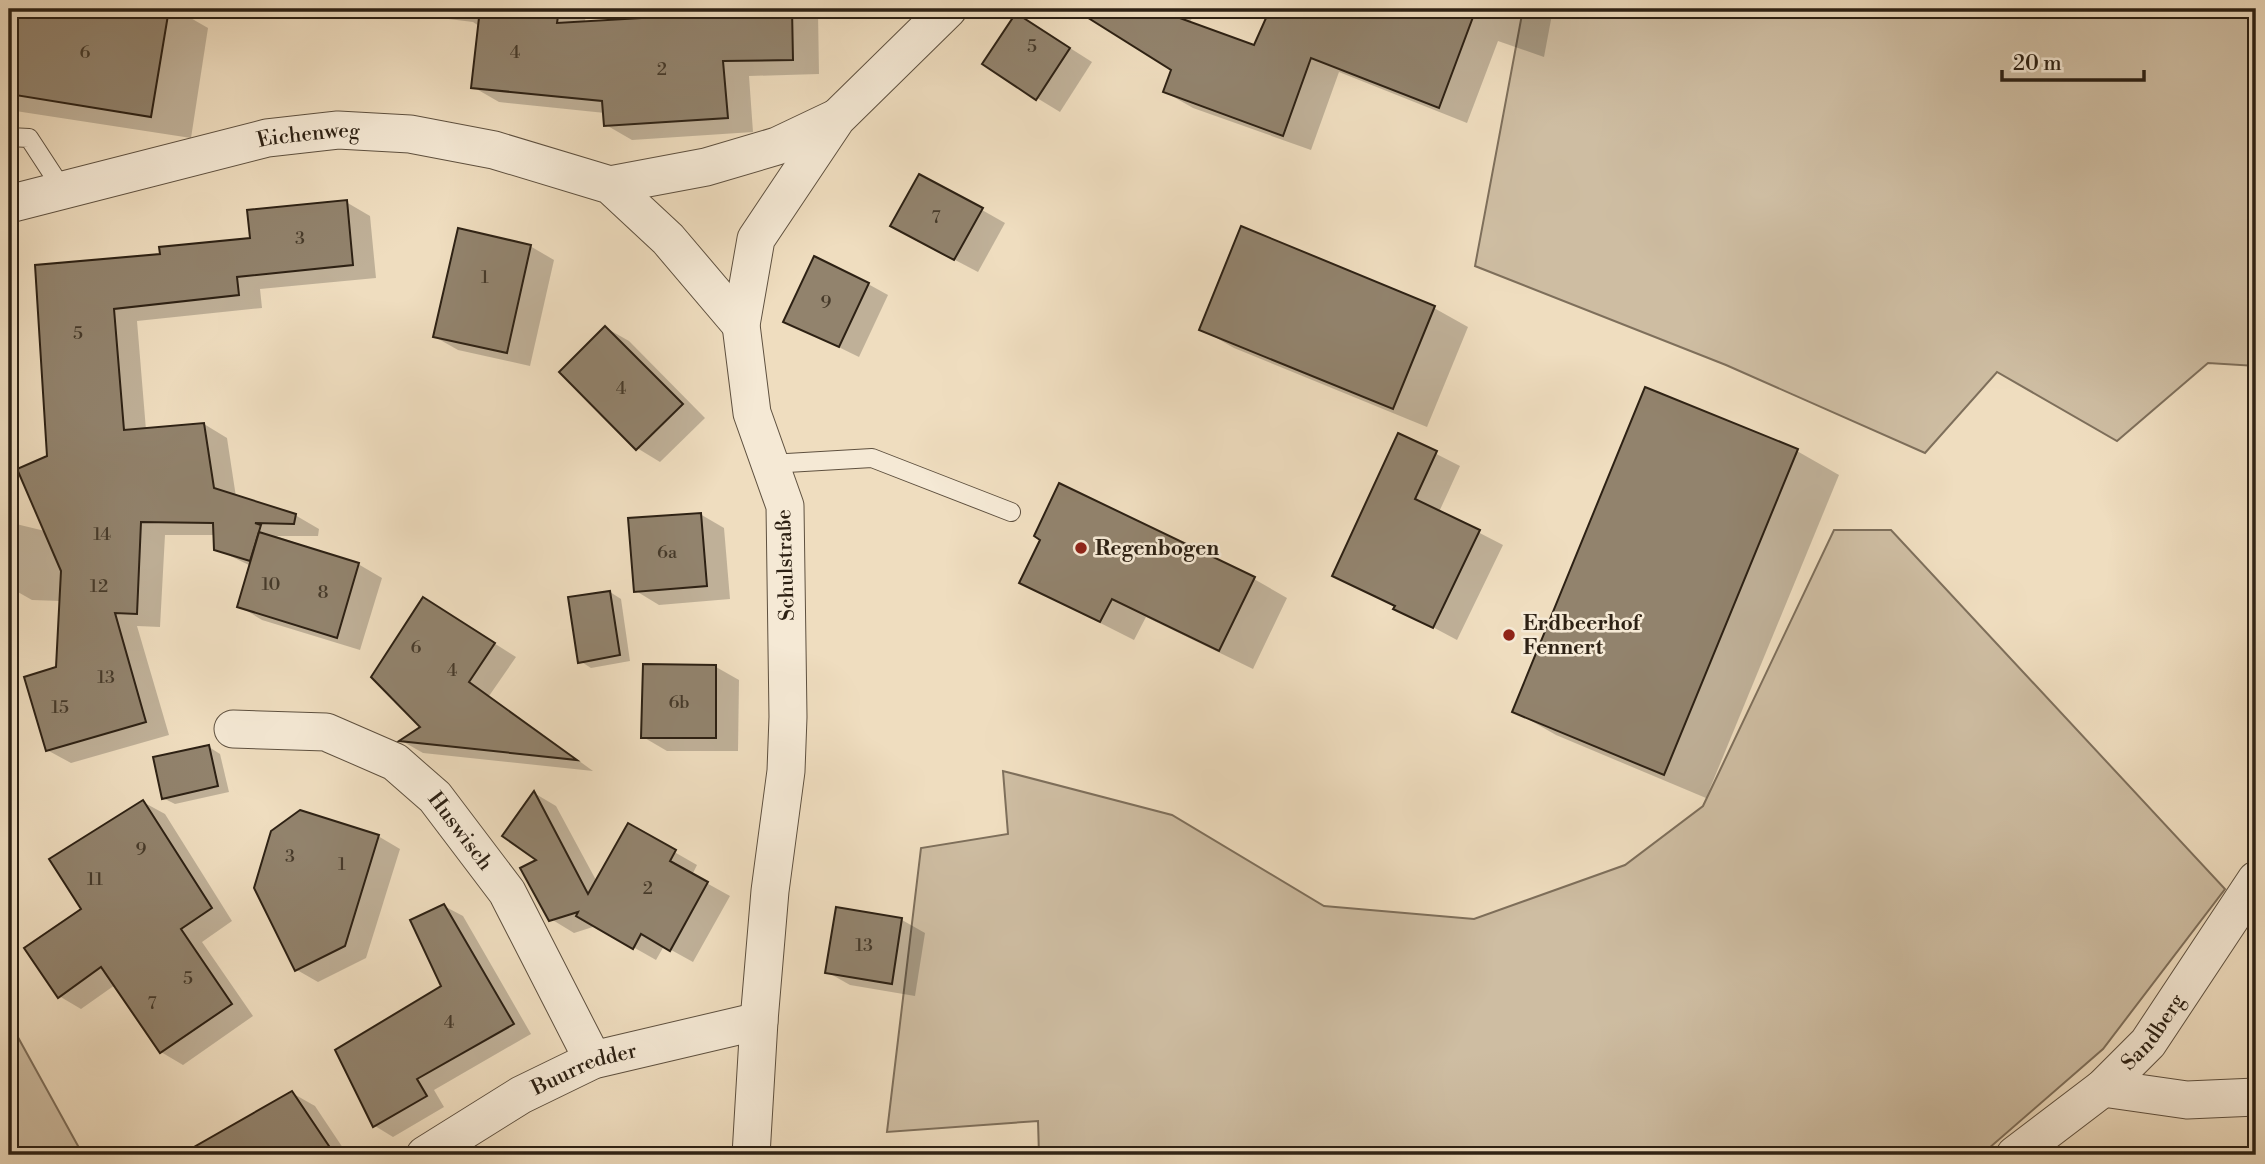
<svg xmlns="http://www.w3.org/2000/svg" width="2265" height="1164" font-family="'Libre Bodoni',serif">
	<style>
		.green { fill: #cebda2; stroke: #7e6f5b; stroke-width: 2 }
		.shadow { fill: #0003 }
		.building { fill: #92836d; stroke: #2d2114; stroke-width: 2 }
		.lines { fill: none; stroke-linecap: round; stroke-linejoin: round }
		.lane-casing { stroke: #5e503f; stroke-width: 20 }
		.street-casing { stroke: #5e503f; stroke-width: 39 }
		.lane { stroke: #f5e9d5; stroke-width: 18 }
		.street { stroke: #f5e9d5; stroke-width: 37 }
		.poi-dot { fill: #8f2418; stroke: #f5e9d5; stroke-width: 2.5 }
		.labels { text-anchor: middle; stroke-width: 5; stroke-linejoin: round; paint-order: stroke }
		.number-label { font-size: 18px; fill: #463a2a }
		.street-label { font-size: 21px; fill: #2d2114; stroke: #f5e9d5 }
		.poi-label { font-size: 21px; font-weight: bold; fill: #2d2114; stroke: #f5e9d5; text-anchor: start }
	</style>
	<rect width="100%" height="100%" fill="#efddbf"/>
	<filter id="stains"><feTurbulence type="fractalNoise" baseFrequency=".00286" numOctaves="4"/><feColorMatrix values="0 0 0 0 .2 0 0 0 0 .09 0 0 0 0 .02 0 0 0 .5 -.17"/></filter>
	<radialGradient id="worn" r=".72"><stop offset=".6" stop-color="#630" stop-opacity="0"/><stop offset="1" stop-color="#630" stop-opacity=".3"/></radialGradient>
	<g class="green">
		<polygon points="1523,9 2256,9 2256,366 2208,363 2117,441 1997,372 1925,453 1726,365 1475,266"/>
		<polygon points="1834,530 1891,530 2225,889 2103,1049 1988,1149 1977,1155 1039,1155 1038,1121 887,1132 921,848 1008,834 1003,771 1172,815 1324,906 1474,919 1625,865 1703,806"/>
		<polygon points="9,1021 83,1155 9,1155"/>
	</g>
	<g class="shadow">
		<polygon points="9,9 175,9 208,28 191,138 9,110"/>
		<polygon points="367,9 586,9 585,23 745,13 745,9 813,9 818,12 819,74 749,76 753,132 632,140 606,125 605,113 499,102 473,87 479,26 473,22"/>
		<polygon points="1113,9 1198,9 1189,23 1255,47 1271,9 1553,9 1544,57 1498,41 1467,123 1339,72 1311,150 1193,108 1165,92 1173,69 1103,25"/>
		<polygon points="1040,29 1092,62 1060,112 1037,98"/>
		<polygon points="346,202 370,216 376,278 260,289 262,308 137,321 146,430 204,424 227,438 236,497 295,515 319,529 318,536 276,536 358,564 382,578 360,650 262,620 239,606 251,566 216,549 215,535 165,535 160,627 137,626 169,735 71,763 47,750 57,669 61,601 32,600 9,587 12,523 45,531 49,457 37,267 162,256 251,239"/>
		<polygon points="982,210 1005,223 978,272 915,239"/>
		<polygon points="530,246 554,260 530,366 458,350 435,337"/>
		<polygon points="868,284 888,295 859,357 785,321"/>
		<polygon points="1434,308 1468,327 1427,427 1234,348 1201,329"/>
		<polygon points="606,328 629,341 705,418 660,462 637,448"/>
		<polygon points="1399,435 1460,466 1439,512 1503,545 1457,640 1335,575"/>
		<polygon points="1797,451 1839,475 1706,798 1556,735 1514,711"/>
		<polygon points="700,514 724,528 730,599 659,605 636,591"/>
		<polygon points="1254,579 1287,598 1253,669 1146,617 1134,640 1021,583"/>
		<polygon points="610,592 621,599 630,661 591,668 580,661"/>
		<polygon points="445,612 516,657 489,696 593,771 423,753 402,741 423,727"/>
		<polygon points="716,667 739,680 738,751 667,751 643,737"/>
		<polygon points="209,747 220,754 229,792 175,804 163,798"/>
		<polygon points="534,793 556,806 597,882 629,826 697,865 692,875 730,896 693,962 664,946 656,960 596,926 574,933 551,919 540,860"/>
		<polygon points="143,802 165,814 232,921 202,942 253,1016 183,1065 161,1052 115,985 81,1009 59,996"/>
		<polygon points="378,836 400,849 366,958 318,982 297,970"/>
		<polygon points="444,906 463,916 531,1034 434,1090 444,1107 393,1137 375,1126 443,987"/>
		<polygon points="838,909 902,920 925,933 915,996 850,985 827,972"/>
		<polygon points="292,1093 315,1106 347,1154 183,1155"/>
		<polygon points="975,1151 983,1155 927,1155"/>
	</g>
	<g class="building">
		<polygon points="9,9 169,9 151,117 9,94"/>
		<polygon points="480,9 559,9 557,23 744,12 744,9 792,9 793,60 723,61 728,118 604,126 602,101 471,88"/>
		<polygon points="1074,9 1155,9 1254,45 1270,9 1476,9 1439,108 1311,58 1283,136 1163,92 1171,70"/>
		<polygon points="1016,13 1070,48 1036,100 982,64"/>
		<polygon points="919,174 983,208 954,260 890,226"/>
		<polygon points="347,200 353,265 237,277 239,295 114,309 124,430 204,423 214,488 296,514 294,524 255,523 261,525 250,561 214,550 213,523 141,522 137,614 115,613 146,722 46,751 24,677 56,667 61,571 17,469 47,456 35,265 160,254 159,247 250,238 247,210"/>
		<polygon points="1241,226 1435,306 1393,409 1199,330"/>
		<polygon points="458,228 531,245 507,353 433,337"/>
		<polygon points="814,256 869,283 839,347 783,322"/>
		<polygon points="605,326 683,404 636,450 559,372"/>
		<polygon points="1645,387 1798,449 1664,775 1512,712"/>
		<polygon points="1398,433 1437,451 1415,499 1480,530 1433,628 1393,609 1395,606 1332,576"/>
		<polygon points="1059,483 1255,577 1219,651 1112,599 1100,622 1019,583 1040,540 1034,536"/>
		<polygon points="701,513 707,586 634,592 628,518"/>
		<polygon points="259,532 359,563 337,638 237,607"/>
		<polygon points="610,591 620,655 578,663 568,597"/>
		<polygon points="423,597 495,643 469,682 577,760 399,741 420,727 371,677"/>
		<polygon points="643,664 716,665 716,738 641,738"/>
		<polygon points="209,745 218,786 162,799 153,757"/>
		<polygon points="534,791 588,894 628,823 676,850 670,861 708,882 670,951 641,934 633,949 576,916 578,912 549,921 520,868 536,860 502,836"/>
		<polygon points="143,800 212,908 181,929 232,1004 160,1053 101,967 58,998 24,948 81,909 49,859"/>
		<polygon points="300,810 379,835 345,946 295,971 254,888 271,831"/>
		<polygon points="444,904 514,1024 417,1079 427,1096 373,1127 335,1050 441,986 410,920"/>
		<polygon points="836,907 902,918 892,984 825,973"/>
		<polygon points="292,1091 335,1155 180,1155"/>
	</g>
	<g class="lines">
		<defs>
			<g id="lane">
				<polyline points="9,137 29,138 63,190"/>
				<polyline points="770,464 872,458 1011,512"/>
			</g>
			<g id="street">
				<polyline points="610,185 706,167 777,146 836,118"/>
				<path id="s1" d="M9,204l258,-66 71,-8 72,4 84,16 116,35 58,54 73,86"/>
				<path id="s2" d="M233,729l93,3 69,30 40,35 72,95 86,168"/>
				<polyline points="2103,1088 2187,1100 2256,1097"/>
				<path id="s3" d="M425,1155l96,-60 72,-35 166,-39"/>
				<polyline points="751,1155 759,1021 770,891 786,771 788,717 785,506 752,413 741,325 756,239 837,118 948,9"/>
				<path id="s4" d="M2015,1155l88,-67 45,-45 108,-163"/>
			</g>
		</defs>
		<use href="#lane" class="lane-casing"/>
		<use href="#street" class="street-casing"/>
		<use href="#lane" class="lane"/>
		<use href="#street" class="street"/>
	</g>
	<g class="poi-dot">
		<circle cx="1081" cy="548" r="7"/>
		<circle cx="1509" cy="635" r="7"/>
	</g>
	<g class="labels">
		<g class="number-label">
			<text x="1032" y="52">5</text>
			<text x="85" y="58">6</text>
			<text x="515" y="58">4</text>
			<text x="662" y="75">2</text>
			<text x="936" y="223">7</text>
			<text x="300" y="244">3</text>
			<text x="485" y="283">1</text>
			<text x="826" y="308">9</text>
			<text x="78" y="339">5</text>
			<text x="621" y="394">4</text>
			<text x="102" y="540">14</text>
			<text x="667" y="558">6a</text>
			<text x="271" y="590">10</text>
			<text x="99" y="592">12</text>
			<text x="323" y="598">8</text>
			<text x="416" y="653">6</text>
			<text x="452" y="676">4</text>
			<text x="106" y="683">13</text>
			<text x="679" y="708">6b</text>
			<text x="60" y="713">15</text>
			<text x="141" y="855">9</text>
			<text x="290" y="862">3</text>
			<text x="342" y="870">1</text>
			<text x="95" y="885">11</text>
			<text x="648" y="894">2</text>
			<text x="864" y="951">13</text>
			<text x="188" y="984">5</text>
			<text x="152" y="1009">7</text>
			<text x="449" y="1028">4</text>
		</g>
		<g class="street-label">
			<text dy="7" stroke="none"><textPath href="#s1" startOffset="308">Eichenweg</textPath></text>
			<text transform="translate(785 565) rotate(-92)" y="7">Schulstraße</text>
			<text dy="7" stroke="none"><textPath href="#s2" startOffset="264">Huswisch</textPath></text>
			<text dy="7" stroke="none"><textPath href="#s4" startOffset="186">Sandberg</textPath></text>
			<text dy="7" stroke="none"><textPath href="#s3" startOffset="182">Buurredder</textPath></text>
		</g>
		<g class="poi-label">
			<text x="1095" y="555">Regenbogen</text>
			<text x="1523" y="630">Erdbeerhof<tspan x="1523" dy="24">Fennert</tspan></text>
		</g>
	</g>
	<rect width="2265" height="1164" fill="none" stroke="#efddbf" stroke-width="35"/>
	<rect x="10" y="10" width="2244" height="1143" fill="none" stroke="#2d2114" stroke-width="3.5"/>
	<rect x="18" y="18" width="2230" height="1129" fill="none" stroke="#2d2114" stroke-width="2"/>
	<path d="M2002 70v10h142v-10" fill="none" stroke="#2d2114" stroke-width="3.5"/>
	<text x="2013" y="70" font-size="21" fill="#2d2114" stroke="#f5e9d5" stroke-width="5" paint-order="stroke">20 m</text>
	<rect width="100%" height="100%" filter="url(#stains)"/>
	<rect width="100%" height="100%" fill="url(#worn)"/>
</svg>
